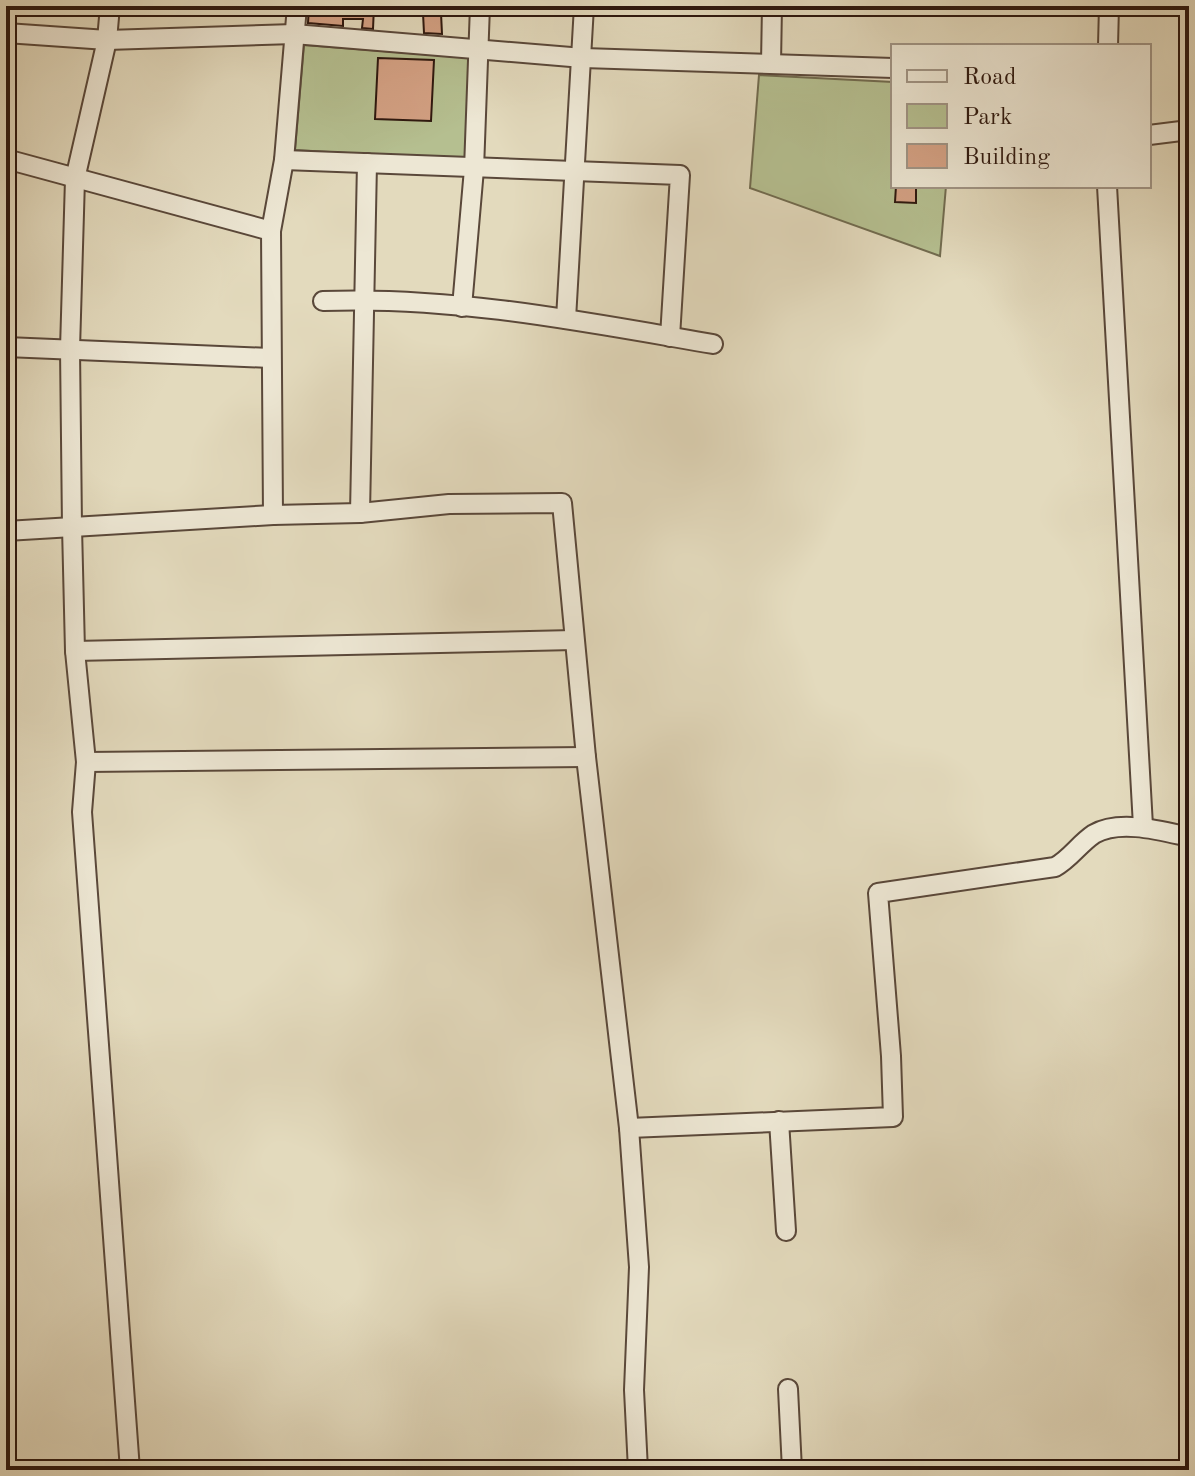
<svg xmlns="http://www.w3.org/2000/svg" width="1195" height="1476" font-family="'Old Standard TT',serif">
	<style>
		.green { fill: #b5bf90; stroke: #716b4f; stroke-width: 2 }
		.building { fill: #d4a184; stroke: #2d170e; stroke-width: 2 }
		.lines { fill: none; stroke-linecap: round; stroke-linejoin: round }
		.minor-casing { stroke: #5a483a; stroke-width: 22 }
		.minor { stroke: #ede7d4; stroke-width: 18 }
	</style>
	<rect width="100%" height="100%" fill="#e3dabd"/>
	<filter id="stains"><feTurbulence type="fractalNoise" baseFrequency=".0025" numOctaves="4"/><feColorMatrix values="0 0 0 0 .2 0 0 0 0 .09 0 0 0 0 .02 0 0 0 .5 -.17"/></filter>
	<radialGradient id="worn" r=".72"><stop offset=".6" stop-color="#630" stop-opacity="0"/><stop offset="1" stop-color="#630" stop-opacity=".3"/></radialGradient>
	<g class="green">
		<polygon points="304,45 473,58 468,160 295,150"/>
		<polygon points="759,75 893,82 893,186 946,186 940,256 750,188"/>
	</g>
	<g class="building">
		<polygon points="309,6 374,6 373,29 362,28 363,19 343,19 343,26 308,23"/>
		<polygon points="423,13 441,13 442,34 424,33"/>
		<polygon points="378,58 434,60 431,121 375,119"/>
		<polygon points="896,186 916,186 916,203 895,202"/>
	</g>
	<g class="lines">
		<defs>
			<g id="minor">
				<polyline points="110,6 107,40 75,179 70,349 72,527 75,651 86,762 82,812 130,1470"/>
				<polyline points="6,33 107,40 294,34 583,58 893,68"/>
				<polyline points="1108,46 1109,6"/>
				<polyline points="771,63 772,6"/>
				<polyline points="1149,135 1189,130"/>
				<polyline points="6,159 271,231 273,515"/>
				<polyline points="284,160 680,175 670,337"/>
				<polyline points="1107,186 1143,826"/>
				<polyline points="271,231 284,160 297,6"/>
				<path d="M323,301c131,-5 262,21 390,43"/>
				<polyline points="462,307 474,169 480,6"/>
				<polyline points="566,319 584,6"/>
				<polyline points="6,347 270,358"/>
				<polyline points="360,513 367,163"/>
				<polyline points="6,531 273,515 360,513 449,504 562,503 586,757 629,1128 639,1267 634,1390 638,1470"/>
				<polyline points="75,651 574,640"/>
				<polyline points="86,762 586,757"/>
				<polyline points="779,1121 786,1231"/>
				<path d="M629,1128l264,-11 -2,-61 -13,-163 177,-26c15,-8 24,-23 39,-33 26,-15 68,-3 95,3"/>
				<polyline points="788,1389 792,1470"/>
			</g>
		</defs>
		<use href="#minor" class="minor-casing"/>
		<use href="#minor" class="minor"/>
	</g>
	<rect width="1195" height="1476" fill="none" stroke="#e3dabd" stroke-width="32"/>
	<rect x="8" y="8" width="1179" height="1460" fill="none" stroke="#2d170e" stroke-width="4"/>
	<rect x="16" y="16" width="1163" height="1444" fill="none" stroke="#2d170e" stroke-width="2"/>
	<rect x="891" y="44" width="260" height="144" fill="#ede7d4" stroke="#a09485" stroke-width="2"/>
	<rect x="907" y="70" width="40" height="12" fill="#ede7d4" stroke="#a09485" stroke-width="2"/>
	<text x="963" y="84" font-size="24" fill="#2d170e">Road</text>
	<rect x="907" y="104" width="40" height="24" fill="#b5bf90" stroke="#a09485" stroke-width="2"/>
	<text x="963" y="124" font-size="24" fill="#2d170e">Park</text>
	<rect x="907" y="144" width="40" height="24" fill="#d4a184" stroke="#a09485" stroke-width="2"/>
	<text x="963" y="164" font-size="24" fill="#2d170e">Building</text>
	<rect width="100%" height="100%" filter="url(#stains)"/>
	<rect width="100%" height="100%" fill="url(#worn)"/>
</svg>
